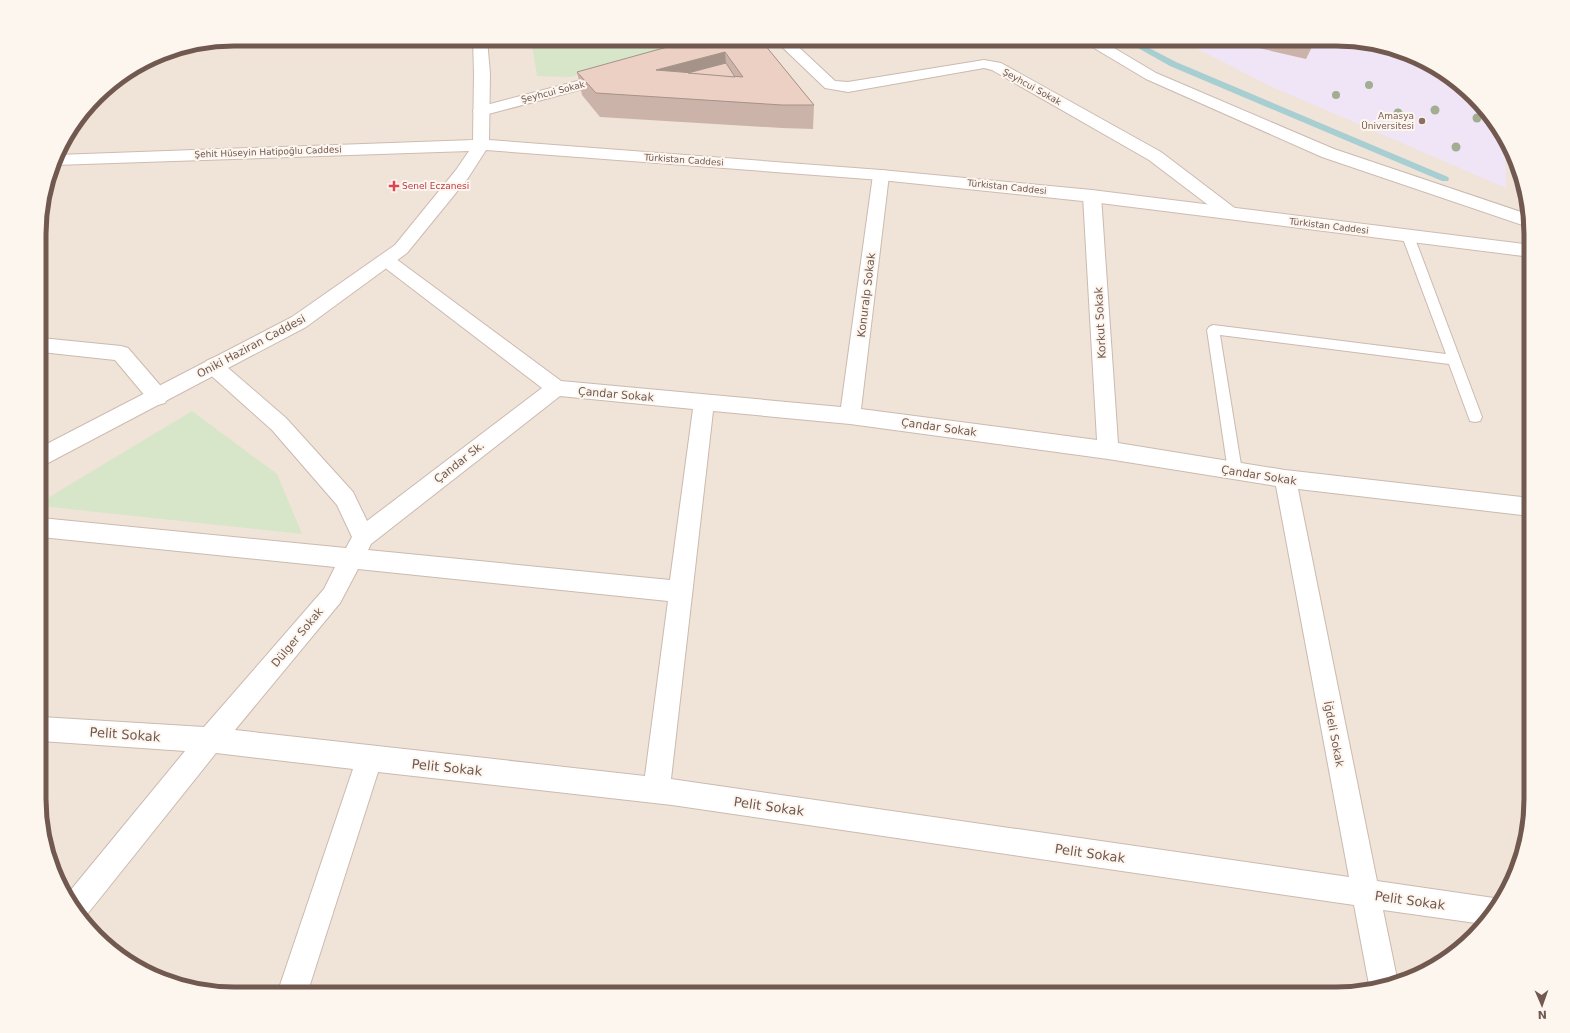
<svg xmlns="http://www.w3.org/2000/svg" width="1570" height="1033" font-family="'DejaVu Sans',sans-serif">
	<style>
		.residential { fill: #f0e3d8 }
		.education { fill: #efe5f6 }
		.green { fill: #d7e6c9 }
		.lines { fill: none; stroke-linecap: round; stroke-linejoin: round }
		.stream { fill: #a7ced1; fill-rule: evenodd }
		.lane-casing { stroke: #cbbab0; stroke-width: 2 }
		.street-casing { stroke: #cbbab0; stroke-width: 2 }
		.secondary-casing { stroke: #cfbbb1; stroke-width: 2 }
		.lane { fill: #fff; fill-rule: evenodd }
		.street { fill: #fff; fill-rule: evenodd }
		.secondary { fill: #fff; fill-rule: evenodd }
		.tree { fill: #a2ad91 }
		.wall { fill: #cbb3a9 }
		.shaded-wall { fill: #a59289 }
		.building { fill: #ecd0c4; stroke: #a59289; fill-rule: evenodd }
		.education-dot { fill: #8d6e63; stroke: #fdf6ef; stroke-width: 1.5 }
		.health-dot { fill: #e0444e; stroke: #fdf6ef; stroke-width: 1.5 }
		.labels { text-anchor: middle; stroke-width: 4; stroke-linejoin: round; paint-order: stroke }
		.far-street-label { font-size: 9px; fill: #715950; stroke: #fdf6ef }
		.far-education-label { font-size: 9px; fill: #785e54; stroke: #fdf6ef; text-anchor: end }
		.far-health-label { font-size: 9px; fill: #be3a42; stroke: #fdf6ef; text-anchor: start }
		.street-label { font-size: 11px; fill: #715950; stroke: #fdf6ef }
		.near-street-label { font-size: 13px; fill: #715950; stroke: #fdf6ef }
		.rim { fill: none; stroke: #715950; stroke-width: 5 }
	</style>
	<rect width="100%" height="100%" fill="#faf2e9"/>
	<polygon class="residential" points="234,39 1336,39 1398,49 1444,72 1482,105 1505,137 1524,183 1531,222 1531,811 1521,861 1498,907 1465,945 1433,968 1387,987 1348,994 234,994 172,984 126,961 65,897 41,824 41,209 59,148 105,88 160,54"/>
	<polygon class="education" points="1178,39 1336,39 1398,49 1444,72 1482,105 1505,136 1506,188 1270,86"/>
	<g class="green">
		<polygon points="531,39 724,39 637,63 569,77 537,76"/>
		<polygon points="192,411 277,474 302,534 41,506 41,502"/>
	</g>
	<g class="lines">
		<polygon class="stream" points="1122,39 1132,39 1176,62 1448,177 1449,179 1448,181 1442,181 1170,66"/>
		<defs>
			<polygon id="lane" points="1408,232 1412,233 1414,236 1482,417 1480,421 1475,422 1470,421 1449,364 1220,335 1242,471 1240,475 1235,477 1230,475 1228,471 1207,330 1209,327 1213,325 1446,354 1402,236 1404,233"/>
			<g id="street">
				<polygon points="767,39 790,39 835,81 848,82 984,60 1001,63 1161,152 1236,209 1239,213 1236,217 1230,219 1224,217 1149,160 992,70 984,68 848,92 825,88 779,44 769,42"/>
				<polygon points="1082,39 1099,39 1156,73 1334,149 1530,215 1531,228 1322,157 1146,79 1084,42"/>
				<polygon points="608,73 613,75 616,78 613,81 481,116 475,114 473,111 475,108"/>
				<path d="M881,170l6,1 2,4 -28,234 236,31 -14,-244 3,-4 6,-2 6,2 3,4 17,247 167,27 246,28v18l-233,-27 79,392 117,17 7,3 -3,6 -15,17 -100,-14 15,73 -11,4 -17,3 -16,-85 -682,-100 -294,-33 -71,222h-30l76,-225 -137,-16 -131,164 -20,-20 120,-146 -144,-10v-24l163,10 120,-138 11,-22 -294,-30v-19l305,30 6,-11 -15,-32 -65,-75 -66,-59 -3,-5 3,-5 7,-3 7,3 66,57 67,74 14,29 175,-133 -162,-124 -3,-4 3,-4 6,-2 6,2 169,125 280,26 32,-232 2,-4zM560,396l133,13 -23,171 -302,-30 3,-6zM713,411l137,13 258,35 168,27 73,391 -678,-98zM358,569l310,32 -23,175 -410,-46 105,-127z"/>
				<polygon points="41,338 121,346 128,348 165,391 168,397 165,403 158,405 151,403 115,360 41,352"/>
			</g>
			<polygon id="secondary" points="473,39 487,39 490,74 489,140 881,170 1092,190 1531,245 1531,257 1092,202 881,180 486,150 468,178 407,253 306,327 48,463 41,466 41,447 292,317 395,245 456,170 469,151 55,165 57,155 473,140 474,74"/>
		</defs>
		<use href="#lane" class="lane-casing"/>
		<use href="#street" class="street-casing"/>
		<use href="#secondary" class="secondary-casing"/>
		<use href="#lane" class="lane"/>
		<use href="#street" class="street"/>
		<use href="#secondary" class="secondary"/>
	</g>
	<g class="tree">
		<circle cx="1369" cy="85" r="4"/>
		<circle cx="1336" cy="95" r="4"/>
		<circle cx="1435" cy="110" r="4.5"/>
		<circle cx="1398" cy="113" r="4.5"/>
		<circle cx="1477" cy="118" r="4.5"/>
		<circle cx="1456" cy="147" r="4.5"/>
	</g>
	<g class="wall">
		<polygon points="760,39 814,105 813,129 782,128 600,117 582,95 577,72"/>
		<polygon points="1220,39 1316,39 1306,59"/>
	</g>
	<polygon class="shaded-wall" points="725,52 727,76 656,70"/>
	<g class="building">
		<path d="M696,39h64l54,66h-32l-186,-12 -19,-21zM725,52l18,25 -87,-7z"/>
		<polygon points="726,63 735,77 688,73"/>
	</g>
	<circle class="education-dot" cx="1422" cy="121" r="4"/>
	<path class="health-dot" d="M392 180h4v4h4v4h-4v4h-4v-4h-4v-4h4z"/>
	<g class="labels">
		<g class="far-street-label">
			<text transform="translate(1032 87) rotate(29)" y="3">Şeyhcui Sokak</text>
			<text transform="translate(553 92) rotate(-14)" y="3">Şeyhcui Sokak</text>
			<text transform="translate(268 152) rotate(-2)" y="3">Şehit Hüseyin Hatipoğlu Caddesi</text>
			<text transform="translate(684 160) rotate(4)" y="3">Türkistan Caddesi</text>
			<text transform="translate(1007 187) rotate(6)" y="3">Türkistan Caddesi</text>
			<text transform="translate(1329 226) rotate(7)" y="3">Türkistan Caddesi</text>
		</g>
		<g class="far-education-label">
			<text x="1414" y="119">Amasya<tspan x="1414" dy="10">Üniversitesi</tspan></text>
		</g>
		<g class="far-health-label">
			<text x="402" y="189">Senel Eczanesi</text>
		</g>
		<g class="street-label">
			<text transform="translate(866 295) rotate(-83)" y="4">Konuralp Sokak</text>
			<text transform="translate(1100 323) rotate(-93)" y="4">Korkut Sokak</text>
			<text transform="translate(251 346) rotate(-28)" y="4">Oniki Haziran Caddesi</text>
			<text transform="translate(616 394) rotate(5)" y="4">Çandar Sokak</text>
			<text transform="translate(939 427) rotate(8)" y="4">Çandar Sokak</text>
			<text transform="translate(459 462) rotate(-38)" y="4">Çandar Sk.</text>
			<text transform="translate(1259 475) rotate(9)" y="4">Çandar Sokak</text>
			<text transform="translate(297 637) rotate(-50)" y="4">Dülger Sokak</text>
			<text transform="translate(1334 734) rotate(79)" y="4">İğdeli Sokak</text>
		</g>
		<g class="near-street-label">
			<text transform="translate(125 734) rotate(4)" y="5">Pelit Sokak</text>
			<text transform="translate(447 767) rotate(6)" y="5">Pelit Sokak</text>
			<text transform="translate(769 806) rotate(8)" y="5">Pelit Sokak</text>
			<text transform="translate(1090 853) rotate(8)" y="5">Pelit Sokak</text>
			<text transform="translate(1410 900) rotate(8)" y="5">Pelit Sokak</text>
		</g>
	</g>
	<path d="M0 0H1570V1033H0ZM234 46H1336A188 188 0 0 1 1524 234V799A188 188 0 0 1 1336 987H234A188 188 0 0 1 46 799V234A188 188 0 0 1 234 46Z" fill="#fdf6ef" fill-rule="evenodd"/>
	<path class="rim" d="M234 46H1336A188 188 0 0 1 1524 234V799A188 188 0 0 1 1336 987H234A188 188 0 0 1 46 799V234A188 188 0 0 1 234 46Z"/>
	<g transform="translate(1542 1005) rotate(178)" stroke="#fdf6ef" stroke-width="3" paint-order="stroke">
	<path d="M0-3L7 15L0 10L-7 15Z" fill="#715950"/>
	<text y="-6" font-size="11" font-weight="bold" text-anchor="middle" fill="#715950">N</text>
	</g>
</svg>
